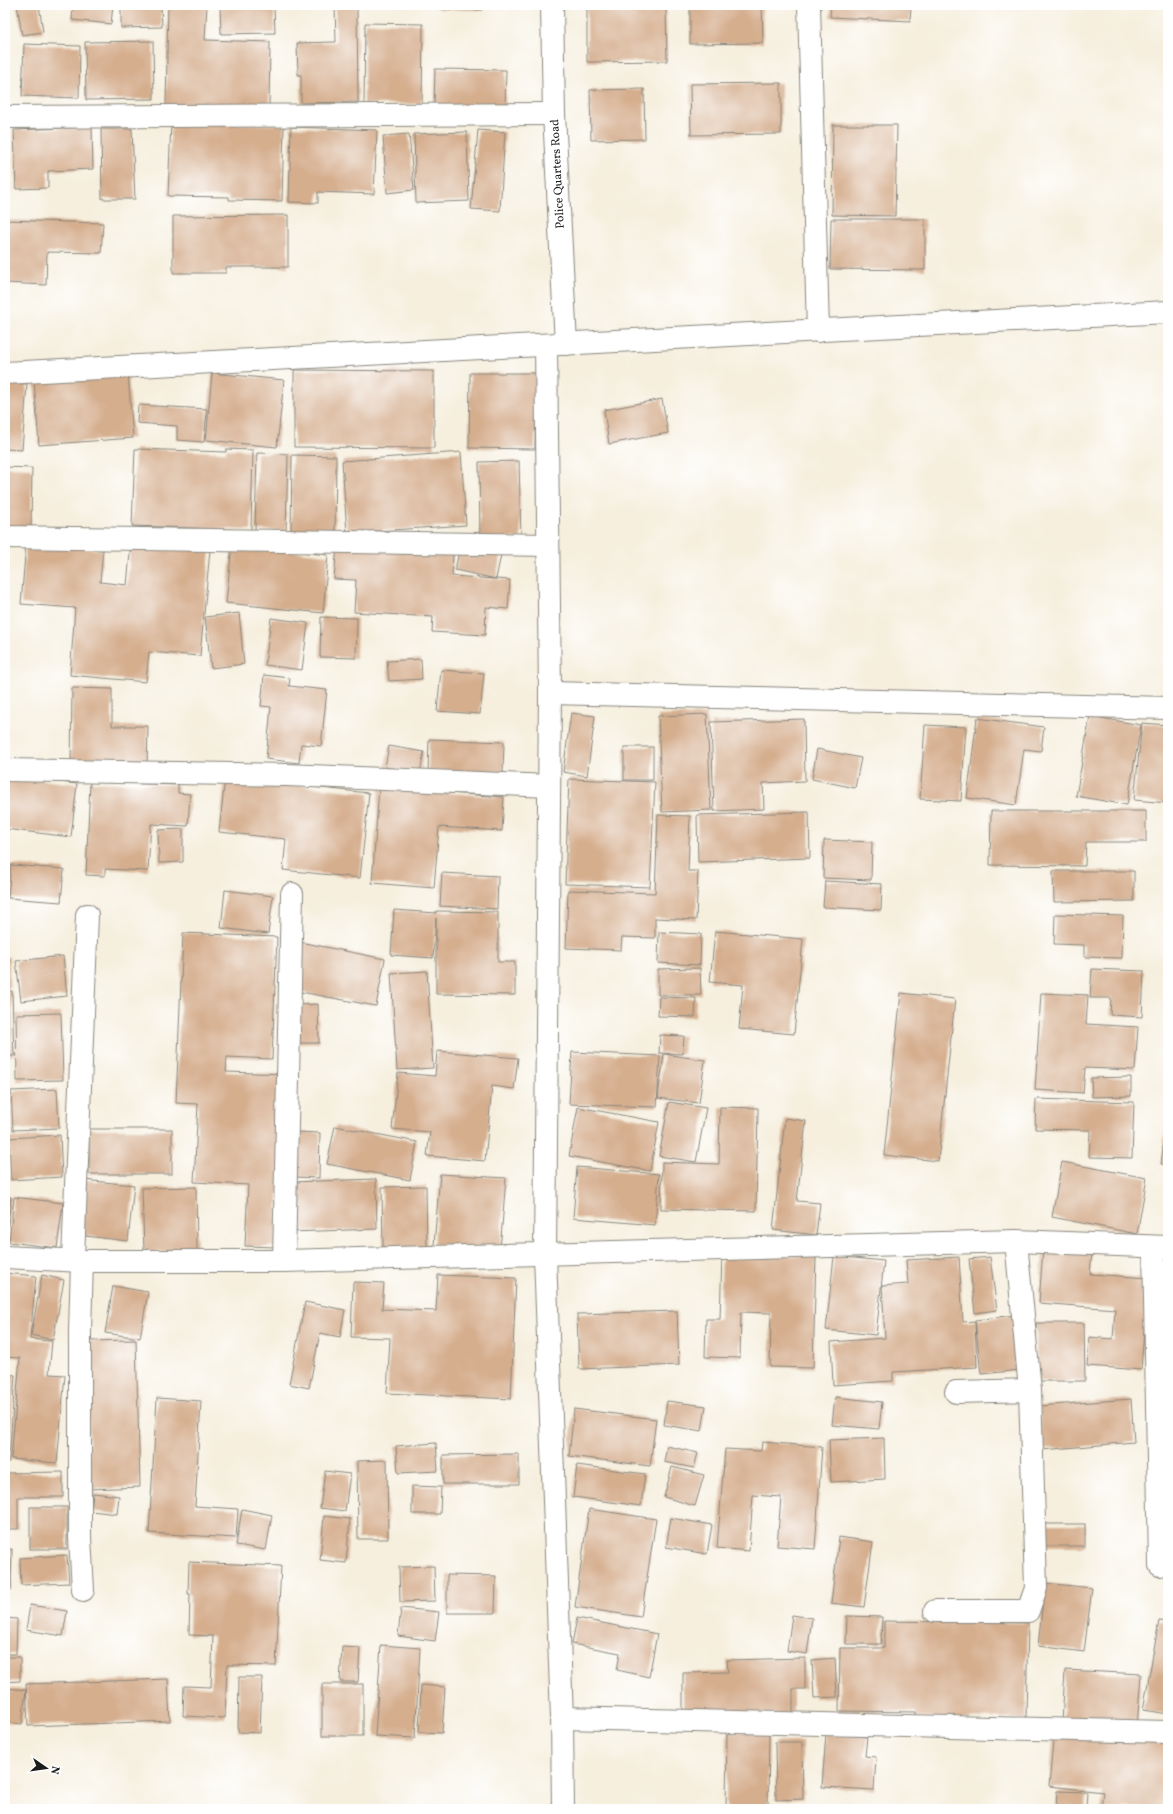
<svg xmlns="http://www.w3.org/2000/svg" width="1173" height="1814" font-family="Vollkorn,serif">
	<style>
		.building { fill: #d5ae8e }
		.lines { fill: none; stroke-linecap: round; stroke-linejoin: round }
		.minor-casing { stroke: #89867d; stroke-width: 24 }
		.minor { stroke: #fff; stroke-width: 22 }
		.labels { text-anchor: middle; stroke-width: 3; stroke-linejoin: round; paint-order: stroke }
		.street-label { font-size: 12px; fill: #1c1c1c; stroke: #fff }
	</style>
	<rect width="100%" height="100%" fill="#fff"/>
	<filter id="ink" filterUnits="userSpaceOnUse"><feTurbulence type="fractalNoise" baseFrequency=".025" numOctaves="2"/><feDisplacementMap in="SourceGraphic" scale="8" xChannelSelector="R" yChannelSelector="G"/><feConvolveMatrix kernelMatrix="1 2 1 2 8 2 1 2 1" color-interpolation-filters="sRGB"/></filter>
	<filter id="wash" filterUnits="userSpaceOnUse"><feTurbulence type="fractalNoise" baseFrequency=".012" numOctaves="4" result="noise"/><feDisplacementMap in="SourceGraphic" scale="16" xChannelSelector="R" yChannelSelector="G"/><feGaussianBlur stdDeviation="0.9" result="paint"/><feColorMatrix in="noise" values="0 0 0 0 0 0 0 0 0 0 0 0 0 0 0 0 0 1.4 0 .05"/><feComposite in="paint" operator="in"/></filter>
	<g filter="url(#wash)">
		<rect width="100%" height="100%" fill="#f6efde"/>
		<g id="blocks">
			<g class="building">
				<polygon points="17,5 39,5 43,32 22,35"/>
				<polygon points="73,5 113,5 111,24 72,20"/>
				<polygon points="121,5 161,5 162,27 121,28"/>
				<polygon points="168,5 207,5 205,40 270,42 269,107 166,105"/>
				<polygon points="220,5 274,5 275,33 221,34"/>
				<polygon points="335,5 357,5 358,102 301,103 301,75 298,75 297,43 336,42"/>
				<polygon points="439,5 482,5 482,10 439,9"/>
				<polygon points="587,5 666,5 667,61 587,62"/>
				<polygon points="762,5 763,43 690,44 690,6"/>
				<polygon points="831,5 911,5 910,21 830,17"/>
				<polygon points="365,23 423,24 422,104 364,104"/>
				<polygon points="153,41 154,99 86,100 85,42"/>
				<polygon points="24,44 80,46 79,98 22,96"/>
				<polygon points="435,69 506,70 505,109 434,108"/>
				<polygon points="781,83 781,134 691,135 690,84"/>
				<polygon points="644,89 645,139 591,140 590,90"/>
				<polygon points="171,122 284,125 282,201 229,200 229,197 168,196"/>
				<polygon points="833,125 897,125 895,216 832,215"/>
				<polygon points="92,127 93,169 48,171 48,188 16,189 14,130"/>
				<polygon points="291,127 377,130 374,194 318,192 318,203 289,202"/>
				<polygon points="101,129 132,129 135,199 102,199"/>
				<polygon points="478,130 505,132 500,211 471,209"/>
				<polygon points="467,132 469,201 416,203 414,134"/>
				<polygon points="409,134 414,190 387,193 383,136"/>
				<polygon points="288,215 288,267 226,267 226,273 173,273 173,216"/>
				<polygon points="831,219 925,219 925,270 830,269"/>
				<polygon points="5,220 103,223 101,253 47,252 46,285 5,283"/>
				<polygon points="294,370 434,371 434,448 294,447"/>
				<polygon points="128,373 133,438 39,445 34,380"/>
				<polygon points="212,373 284,380 277,447 206,440"/>
				<polygon points="470,373 536,373 535,449 469,448"/>
				<polygon points="5,383 27,384 22,450 5,449"/>
				<polygon points="662,399 668,433 609,444 604,410"/>
				<polygon points="138,405 207,409 204,442 177,440 177,426 137,423"/>
				<polygon points="135,449 226,452 226,449 253,450 251,530 132,526"/>
				<polygon points="461,452 466,525 347,533 342,461"/>
				<polygon points="257,453 288,454 286,531 255,530"/>
				<polygon points="292,455 336,456 335,535 291,534"/>
				<polygon points="519,461 521,538 480,539 479,462"/>
				<polygon points="5,467 32,468 31,527 5,526"/>
				<polygon points="26,543 103,550 100,582 127,585 131,543 210,550 200,656 149,652 146,682 70,675 75,608 21,604"/>
				<polygon points="232,545 328,555 323,613 226,603"/>
				<polygon points="337,546 453,554 452,576 510,580 508,609 486,607 485,635 432,632 433,617 354,612 356,580 334,579"/>
				<polygon points="460,547 501,555 496,579 455,570"/>
				<polygon points="239,613 244,664 211,668 205,617"/>
				<polygon points="321,617 357,618 356,658 320,657"/>
				<polygon points="271,618 308,623 302,670 265,665"/>
				<polygon points="421,659 422,679 389,681 387,661"/>
				<polygon points="441,670 484,673 480,714 437,711"/>
				<polygon points="264,675 290,678 289,686 327,690 321,746 301,744 299,763 266,759 271,707 261,706"/>
				<polygon points="72,688 112,689 112,726 148,726 147,767 71,766"/>
				<polygon points="571,713 595,716 587,776 563,772"/>
				<polygon points="707,714 711,810 662,812 658,716"/>
				<polygon points="1090,716 1141,725 1127,805 1076,796"/>
				<polygon points="977,718 1044,727 1041,751 1024,749 1016,805 967,798"/>
				<polygon points="804,719 805,781 763,783 764,809 714,811 711,722"/>
				<polygon points="1142,723 1168,725 1168,803 1134,800"/>
				<polygon points="925,725 966,727 961,801 920,799"/>
				<polygon points="429,739 504,742 503,773 428,771"/>
				<polygon points="389,746 424,752 420,773 385,767"/>
				<rect x="624" y="747" width="29" height="33"/>
				<polygon points="817,749 861,758 855,788 812,779"/>
				<polygon points="5,776 77,784 71,837 5,829"/>
				<polygon points="225,778 369,793 360,878 283,870 286,839 219,832"/>
				<polygon points="569,779 655,782 650,887 565,884"/>
				<polygon points="90,782 178,785 178,793 190,794 188,826 151,824 148,871 105,869 105,876 86,875"/>
				<polygon points="379,788 504,797 502,831 439,827 434,888 372,883"/>
				<polygon points="991,811 1146,811 1146,842 1086,842 1085,866 990,865"/>
				<polygon points="809,812 810,858 698,862 697,815"/>
				<polygon points="658,815 690,816 688,871 698,871 696,920 655,918 655,938 622,937 621,950 566,948 568,890 655,893"/>
				<polygon points="183,829 183,862 159,863 158,830"/>
				<polygon points="824,840 872,842 871,880 823,878"/>
				<polygon points="11,865 64,869 61,902 8,898"/>
				<polygon points="1053,871 1134,871 1134,901 1054,902"/>
				<polygon points="442,873 498,876 497,909 440,906"/>
				<polygon points="825,881 882,884 881,910 823,907"/>
				<polygon points="225,890 273,896 268,934 221,928"/>
				<polygon points="394,910 436,913 436,911 498,912 498,962 515,962 515,995 436,994 436,918 433,958 391,955"/>
				<polygon points="1055,914 1123,916 1122,958 1084,957 1084,945 1054,944"/>
				<polygon points="715,931 803,939 794,1034 739,1029 743,985 710,982"/>
				<polygon points="659,932 701,934 700,965 658,963"/>
				<polygon points="183,933 277,937 272,1059 227,1057 226,1072 284,1074 276,1247 245,1246 248,1185 194,1182 198,1104 176,1103"/>
				<polygon points="300,942 385,959 376,1006 290,990"/>
				<polygon points="63,956 67,996 21,1001 16,961"/>
				<polygon points="5,957 9,957 10,988 5,988"/>
				<polygon points="700,968 701,995 658,995 658,969"/>
				<polygon points="1092,969 1144,971 1142,1017 1110,1015 1111,998 1090,998"/>
				<polygon points="427,971 433,1068 397,1070 391,973"/>
				<polygon points="5,991 12,991 14,1056 5,1056"/>
				<polygon points="901,993 955,999 938,1161 884,1155"/>
				<polygon points="1041,993 1088,995 1086,1024 1138,1027 1135,1070 1085,1068 1083,1093 1035,1090"/>
				<polygon points="659,997 696,998 695,1017 658,1016"/>
				<polygon points="318,1004 319,1043 298,1043 297,1005"/>
				<polygon points="61,1013 63,1080 17,1081 16,1014"/>
				<polygon points="660,1035 684,1036 683,1054 659,1053"/>
				<polygon points="437,1051 518,1058 514,1089 492,1086 485,1161 427,1156 430,1132 392,1129 398,1073 435,1076"/>
				<polygon points="572,1052 660,1056 657,1107 569,1104"/>
				<polygon points="664,1054 705,1060 699,1103 658,1098"/>
				<polygon points="1131,1077 1131,1096 1092,1097 1091,1078"/>
				<polygon points="57,1089 59,1128 13,1130 11,1091"/>
				<polygon points="1036,1099 1134,1102 1132,1158 1089,1157 1090,1130 1035,1129"/>
				<polygon points="669,1102 706,1108 696,1162 659,1156"/>
				<polygon points="578,1107 659,1122 650,1171 569,1156"/>
				<polygon points="720,1107 758,1108 756,1211 661,1209 662,1162 719,1164"/>
				<polygon points="1167,1115 1168,1115 1168,1165 1161,1164"/>
				<polygon points="785,1118 806,1121 797,1201 820,1203 816,1235 773,1230"/>
				<polygon points="335,1126 417,1142 410,1180 327,1164"/>
				<rect x="89" y="1129" width="83" height="45"/>
				<polygon points="295,1132 320,1133 319,1178 294,1177"/>
				<polygon points="60,1135 62,1177 11,1180 9,1138"/>
				<polygon points="1062,1162 1147,1178 1137,1234 1052,1217"/>
				<polygon points="577,1167 659,1174 655,1225 573,1218"/>
				<polygon points="440,1174 506,1178 500,1250 434,1245"/>
				<polygon points="376,1179 377,1229 291,1232 290,1182"/>
				<polygon points="83,1180 134,1185 128,1241 77,1235"/>
				<polygon points="426,1186 427,1250 383,1250 382,1187"/>
				<polygon points="196,1187 197,1251 144,1252 142,1188"/>
				<polygon points="5,1197 11,1197 6,1243 5,1243"/>
				<polygon points="14,1197 63,1203 57,1248 9,1242"/>
				<polygon points="1043,1249 1092,1253 1090,1274 1148,1278 1141,1370 1087,1366 1089,1337 1113,1339 1115,1309 1039,1303"/>
				<polygon points="722,1254 816,1256 813,1368 770,1367 771,1313 741,1312 740,1358 705,1357 706,1319 720,1319"/>
				<polygon points="834,1256 884,1261 876,1335 826,1330"/>
				<polygon points="959,1257 963,1322 975,1321 977,1367 893,1372 893,1381 833,1385 831,1342 885,1338 882,1286 908,1284 906,1260"/>
				<polygon points="990,1257 997,1310 975,1313 969,1259"/>
				<polygon points="5,1273 36,1276 30,1339 52,1341 49,1374 65,1375 57,1463 11,1459 20,1358 5,1357"/>
				<polygon points="42,1275 64,1280 53,1340 31,1335"/>
				<polygon points="438,1275 516,1278 511,1399 387,1393 390,1338 351,1337 353,1282 384,1283 382,1309 436,1311"/>
				<polygon points="113,1286 148,1292 140,1338 105,1333"/>
				<polygon points="305,1302 345,1310 340,1337 320,1333 309,1388 289,1384"/>
				<polygon points="677,1311 679,1365 579,1369 577,1314"/>
				<polygon points="1015,1315 1021,1370 981,1374 975,1320"/>
				<polygon points="1036,1323 1084,1323 1085,1381 1037,1381"/>
				<polygon points="136,1340 140,1487 90,1489 87,1341"/>
				<polygon points="5,1374 15,1375 9,1462 5,1462"/>
				<polygon points="835,1397 882,1402 879,1429 832,1425"/>
				<polygon points="157,1398 201,1401 195,1506 238,1509 236,1538 149,1533"/>
				<polygon points="1131,1399 1134,1442 1042,1450 1039,1406"/>
				<polygon points="667,1401 706,1406 702,1431 664,1425"/>
				<polygon points="574,1409 656,1419 650,1466 569,1456"/>
				<polygon points="884,1438 885,1479 831,1482 829,1440"/>
				<polygon points="762,1442 822,1447 815,1549 777,1546 781,1497 753,1495 749,1551 717,1548 725,1449 761,1451"/>
				<polygon points="436,1443 438,1471 398,1473 396,1446"/>
				<polygon points="667,1446 698,1453 694,1468 664,1462"/>
				<polygon points="519,1454 519,1484 443,1484 443,1455"/>
				<polygon points="387,1460 388,1539 358,1539 357,1461"/>
				<polygon points="577,1465 645,1474 641,1506 573,1497"/>
				<polygon points="672,1467 704,1475 695,1506 664,1497"/>
				<polygon points="325,1471 350,1474 345,1511 320,1508"/>
				<polygon points="63,1472 63,1497 18,1497 18,1529 5,1529 5,1473"/>
				<polygon points="412,1486 441,1487 440,1514 412,1514"/>
				<polygon points="93,1493 119,1496 117,1514 91,1511"/>
				<rect x="30" y="1507" width="37" height="42"/>
				<polygon points="242,1509 272,1515 266,1550 236,1545"/>
				<polygon points="589,1509 656,1519 641,1617 575,1607"/>
				<polygon points="324,1516 350,1519 346,1563 320,1560"/>
				<polygon points="671,1518 712,1525 707,1554 666,1547"/>
				<rect x="1041" y="1524" width="44" height="22"/>
				<polygon points="839,1537 873,1542 864,1607 831,1603"/>
				<polygon points="5,1549 12,1549 11,1590 5,1590"/>
				<polygon points="67,1555 69,1583 21,1585 20,1558"/>
				<polygon points="189,1562 281,1566 276,1666 227,1665 225,1718 183,1716 184,1686 211,1687 213,1636 189,1635 190,1594 188,1594"/>
				<polygon points="434,1566 435,1601 400,1602 399,1567"/>
				<polygon points="447,1575 496,1576 495,1613 447,1613"/>
				<polygon points="1045,1583 1092,1588 1084,1652 1038,1646"/>
				<polygon points="30,1605 67,1611 63,1636 26,1630"/>
				<polygon points="401,1608 439,1612 435,1641 398,1636"/>
				<polygon points="792,1615 812,1618 807,1654 787,1651"/>
				<polygon points="847,1616 882,1617 881,1644 846,1644"/>
				<polygon points="5,1618 17,1619 16,1654 5,1654"/>
				<polygon points="577,1618 657,1634 649,1677 617,1670 620,1653 572,1644"/>
				<polygon points="884,1621 1028,1623 1026,1719 916,1718 916,1712 839,1711 840,1648 884,1648"/>
				<polygon points="1159,1621 1168,1622 1168,1714 1143,1710"/>
				<polygon points="381,1645 420,1648 415,1738 375,1736"/>
				<polygon points="342,1647 360,1648 358,1682 340,1682"/>
				<polygon points="5,1657 20,1657 20,1681 5,1682"/>
				<polygon points="805,1658 805,1689 793,1689 793,1714 683,1716 683,1673 728,1672 727,1660"/>
				<polygon points="835,1658 837,1697 814,1698 812,1660"/>
				<polygon points="1065,1670 1141,1674 1137,1728 1062,1723"/>
				<polygon points="239,1677 262,1677 260,1733 238,1732"/>
				<polygon points="168,1679 170,1721 28,1726 26,1684"/>
				<rect x="322" y="1684" width="41" height="52"/>
				<polygon points="421,1685 445,1687 442,1733 419,1732"/>
				<polygon points="5,1688 26,1690 22,1724 5,1722"/>
				<polygon points="1054,1730 1168,1741 1168,1809 1101,1809 1103,1792 1049,1786"/>
				<polygon points="727,1732 769,1733 768,1809 726,1809"/>
				<polygon points="826,1734 867,1737 865,1756 876,1757 874,1790 822,1787"/>
				<polygon points="775,1742 802,1742 803,1799 776,1800"/>
				<polygon points="1057,1791 1087,1792 1086,1809 1056,1809"/>
			</g>
		</g>
	</g>
	<g filter="url(#ink)">
		<use href="#blocks" fill-opacity="0" stroke="#89867d" stroke-width="1"/>
		<g class="lines">
			<defs>
				<g id="minor">
					<polyline points="552,5 554,114 566,344"/>
					<polyline points="809,5 818,331"/>
					<polyline points="5,117 554,114"/>
					<polyline points="546,345 550,693 545,1255 562,1718 563,1809"/>
					<polyline points="5,373 1168,312"/>
					<polyline points="5,537 548,545"/>
					<polyline points="550,693 1168,708"/>
					<polyline points="5,770 287,775 549,786"/>
					<polyline points="1154,1247 1160,1565"/>
					<polyline points="5,1257 82,1261 284,1261 1016,1241 1168,1247"/>
					<polyline points="73,1259 87,915"/>
					<polyline points="82,1261 80,1332 80,1537 83,1590"/>
					<polyline points="284,1261 292,894"/>
					<polyline points="956,1392 1030,1390"/>
					<polyline points="935,1611 1028,1611 1036,1588 1030,1390 1016,1241"/>
					<polyline points="562,1718 1168,1732"/>
				</g>
			</defs>
			<use href="#minor" class="minor-casing"/>
			<use href="#minor" class="minor"/>
		</g>
	</g>
	<g class="labels">
		<g class="street-label">
			<text transform="translate(557 174) rotate(-93)" y="4">Police Quarters Road</text>
		</g>
	</g>
	<rect width="1173" height="1814" fill="none" stroke="#fff" stroke-width="20"/>
	<g transform="translate(46 1768) rotate(103)" stroke="#ffffff" stroke-width="3" paint-order="stroke">
	<path d="M0-3L7 15L0 10L-7 15Z" fill="#1c1c1c"/>
	<text y="-6" font-size="11" font-weight="bold" text-anchor="middle" fill="#1c1c1c">N</text>
	</g>
</svg>
